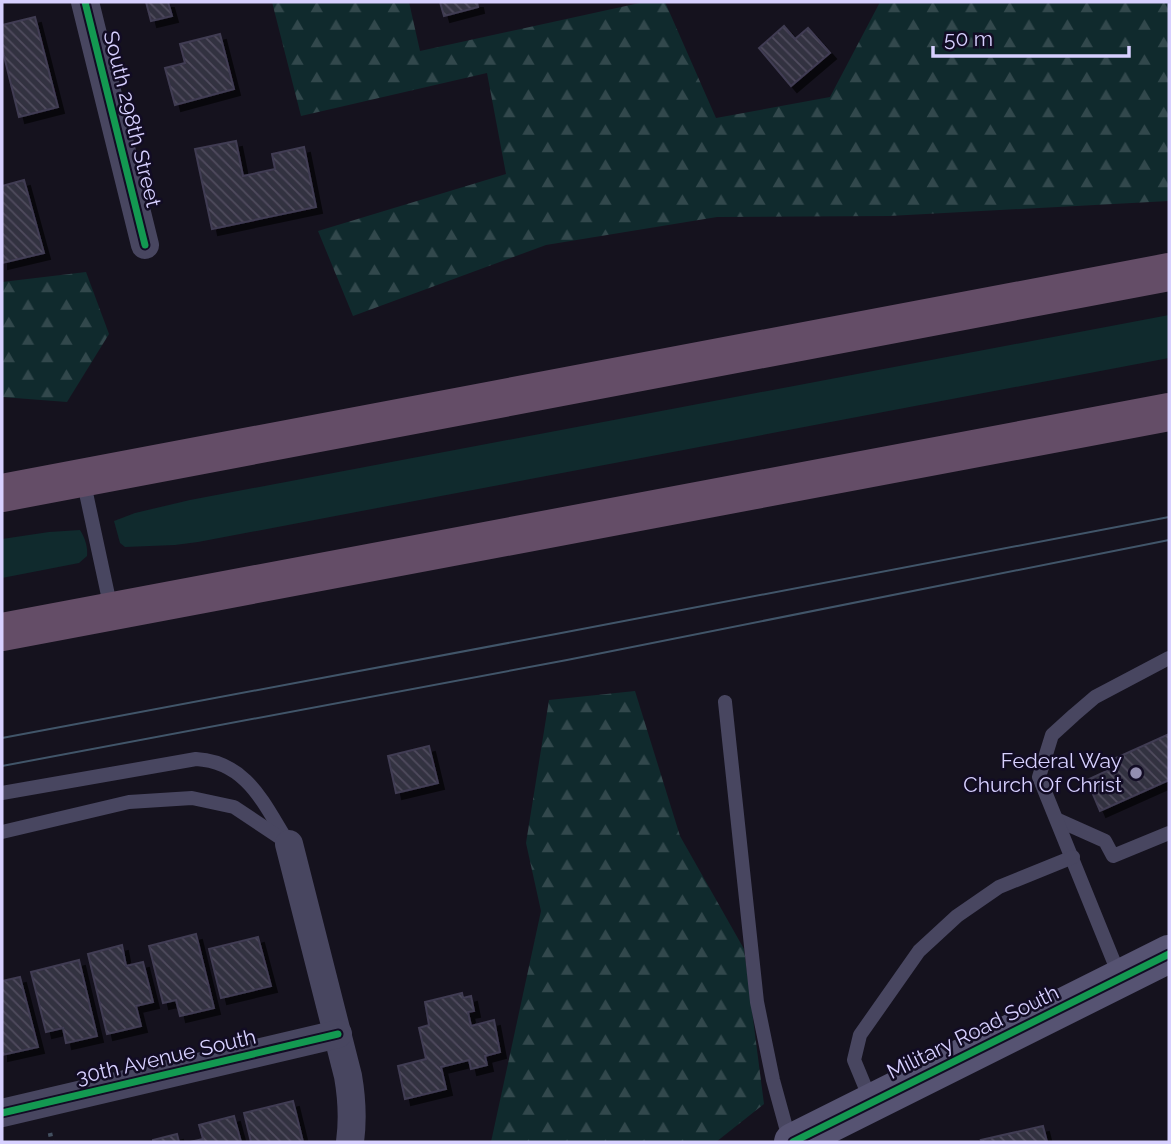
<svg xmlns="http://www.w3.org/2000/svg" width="1171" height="1144" font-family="Raleway,sans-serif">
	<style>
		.green { fill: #102a2d }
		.forest { fill: url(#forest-firs) }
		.building { fill: url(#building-back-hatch); stroke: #413c53; stroke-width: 2; filter: url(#shadow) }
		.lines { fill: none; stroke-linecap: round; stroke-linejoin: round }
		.path { stroke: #435060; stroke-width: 4.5; stroke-dasharray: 3.5 5; stroke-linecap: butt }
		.lane { stroke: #484660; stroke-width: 14 }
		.street { stroke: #484660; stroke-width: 28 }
		.secondary { stroke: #565372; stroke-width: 38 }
		.highway { stroke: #644d67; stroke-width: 38 }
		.tram { stroke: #415569; stroke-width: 2 }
		.cycleway-casing { stroke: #120c24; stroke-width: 11 }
		.cycleway { stroke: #139951; stroke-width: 7 }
		.poi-dot { fill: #938eb0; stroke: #120c24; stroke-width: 2.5 }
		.labels { text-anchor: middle; stroke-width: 5; stroke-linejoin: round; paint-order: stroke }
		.street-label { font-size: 21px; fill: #d7d0ff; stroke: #120c24 }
		.poi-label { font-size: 21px; fill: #d7d0ff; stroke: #120c24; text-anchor: end }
	</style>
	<defs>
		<pattern id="forest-firs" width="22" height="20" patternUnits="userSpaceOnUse" patternTransform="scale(1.75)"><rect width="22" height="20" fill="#102a2d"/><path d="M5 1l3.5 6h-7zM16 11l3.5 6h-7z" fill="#32484c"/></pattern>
		<pattern id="building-back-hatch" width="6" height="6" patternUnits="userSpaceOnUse" patternTransform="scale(1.75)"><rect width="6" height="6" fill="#333041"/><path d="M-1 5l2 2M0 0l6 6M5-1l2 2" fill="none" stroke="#504d5e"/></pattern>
		<filter id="shadow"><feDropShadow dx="6" dy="6" stdDeviation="0" flood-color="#0009"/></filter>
	</defs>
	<rect width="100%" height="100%" fill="#15121e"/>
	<g class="green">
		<polygon points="1169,315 1169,358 198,542 175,545 125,547 120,543 114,521 135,513 190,500"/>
		<path d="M80,530c5,8 8,17 7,26l-8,7 -77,15v-39l47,-7z"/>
	</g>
	<g class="forest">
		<polygon points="272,2 409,2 420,51 644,2 665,2 716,118 830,97 880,2 1169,2 1169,201 889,216 717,217 546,245 353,316 318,231 506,174 487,73 301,116"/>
		<polygon points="86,272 109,334 67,402 2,397 2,282"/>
		<polygon points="635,691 680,836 744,949 764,1104 716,1142 491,1142 541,911 526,843 549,700"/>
	</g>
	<g class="building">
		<polygon points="146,2 168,2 172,16 151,21"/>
		<polygon points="440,2 477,2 478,7 444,16"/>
		<polygon points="35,17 58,107 19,117 2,48 2,25"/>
		<polygon points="784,26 795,39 808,28 830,53 791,86 759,48"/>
		<polygon points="220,34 234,89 175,105 165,68 185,63 180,44"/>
		<polygon points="236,141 243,176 275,169 272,154 304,147 316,207 212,229 195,149"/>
		<polygon points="24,180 44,253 2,263 2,245 3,245 2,238 2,186"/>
		<polygon points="1169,734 1169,780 1100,811 1087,780 1120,765 1116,758"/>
		<polygon points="429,746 438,783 396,793 388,756"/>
		<polygon points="196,934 214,1008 180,1016 176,1000 163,1003 149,946"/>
		<polygon points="258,937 271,986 221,998 209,949"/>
		<polygon points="122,945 126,966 143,962 153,1002 136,1006 141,1026 107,1034 88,954"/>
		<polygon points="79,960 97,1036 66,1043 63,1028 46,1032 31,972"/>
		<polygon points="20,977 38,1047 2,1055 2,981"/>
		<polygon points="462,993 463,998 471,996 474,1011 468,1012 471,1026 494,1020 500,1052 485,1056 487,1065 471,1069 469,1060 441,1067 446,1089 405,1099 398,1066 426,1059 419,1028 429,1025 425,1002"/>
		<polygon points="293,1101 303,1142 251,1142 244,1113"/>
		<polygon points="234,1116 241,1142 190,1142 203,1139 199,1125"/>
		<polygon points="1043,1126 1047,1142 982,1142 981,1140"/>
		<polygon points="177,1134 179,1142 153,1142 153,1140"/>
	</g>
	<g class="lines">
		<polyline class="path" points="50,1133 52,1142"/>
		<g class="lane">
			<polyline points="83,479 111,609"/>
			<polyline points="725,702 757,1002 773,1080 790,1142"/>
			<path d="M2,793l194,-34c52,3 68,46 93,85"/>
			<polyline points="1058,820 1105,841 1113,856 1169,833"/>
			<polyline points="2,832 129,802 192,798 234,807 282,839"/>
			<polyline points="1120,977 1039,777 1052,735 1074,715 1095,697 1169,658"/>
			<polyline points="871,1101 854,1060 860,1035 919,951 957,916 999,887 1073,857"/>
		</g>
		<g class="street">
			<polyline points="85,2 145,245"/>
			<path d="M289,844l59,232c4,23 5,44 2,66"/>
			<polyline points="2,1113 338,1034"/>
		</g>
		<polyline class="secondary" points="793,1142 1169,954"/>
		<g class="highway">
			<polyline points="2,493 1169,272"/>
			<polyline points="2,632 1169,412"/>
		</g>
		<g class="tram">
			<polyline points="2,738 556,634 1169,517"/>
			<polyline points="2,766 567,660 1169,540"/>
		</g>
		<defs>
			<g id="cycleway">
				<polyline points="85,2 145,245"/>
				<polyline points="2,1113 338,1034"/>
				<polyline points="793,1142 1169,954"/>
			</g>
		</defs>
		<use href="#cycleway" class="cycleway-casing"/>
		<use href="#cycleway" class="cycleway"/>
	</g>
	<circle class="poi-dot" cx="1136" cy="773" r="7"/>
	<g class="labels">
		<g class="street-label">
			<text transform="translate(132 119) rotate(76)" y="7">South 298th Street</text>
			<text transform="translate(973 1032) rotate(-26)" y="7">Military Road South</text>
			<text transform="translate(166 1057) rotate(-13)" y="7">30th Avenue South</text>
		</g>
		<g class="poi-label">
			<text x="1122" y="768">Federal Way<tspan x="1122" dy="24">Church Of Christ</tspan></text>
		</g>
	</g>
	<rect width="1171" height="1144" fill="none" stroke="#d7d0ff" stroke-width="7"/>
	<path d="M933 46v10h196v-10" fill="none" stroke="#d7d0ff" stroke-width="3.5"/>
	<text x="944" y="46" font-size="21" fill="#d7d0ff" stroke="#120c24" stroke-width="5" paint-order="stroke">50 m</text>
</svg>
